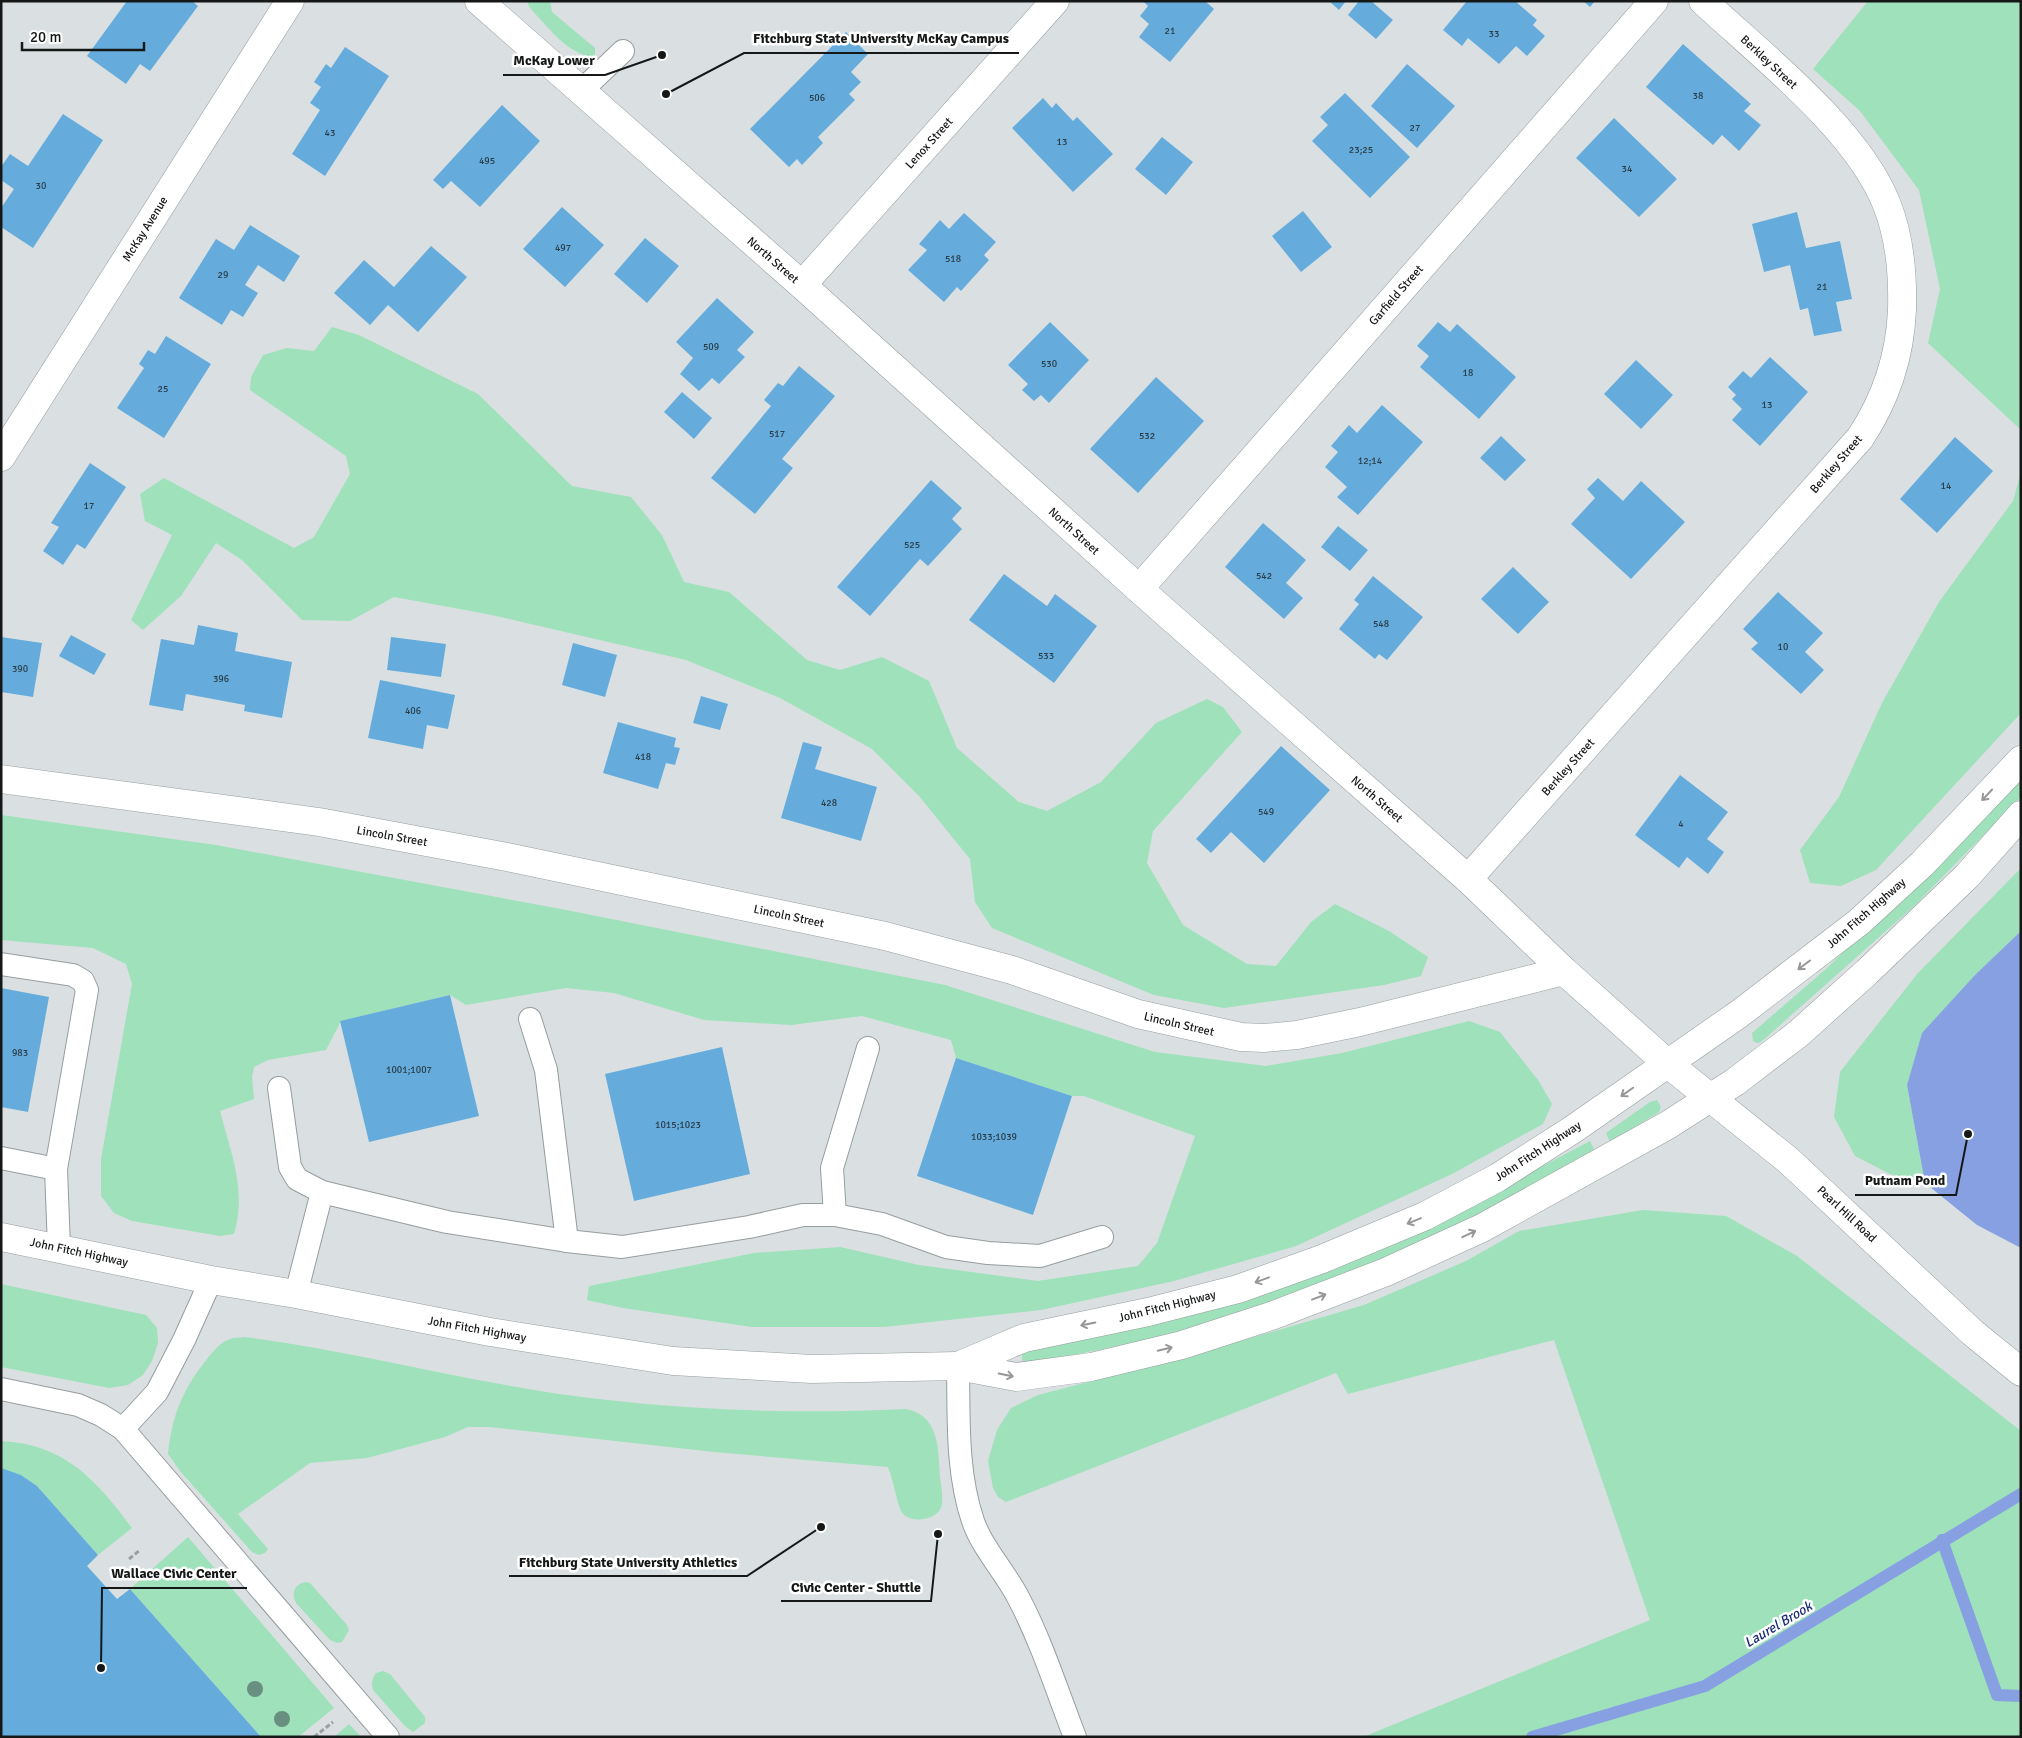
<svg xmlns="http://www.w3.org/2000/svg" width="2022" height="1738" font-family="Signika,sans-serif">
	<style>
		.green { fill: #9ee1ba }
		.water { fill: #87a0e2 }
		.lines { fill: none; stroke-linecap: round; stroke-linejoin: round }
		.stream { stroke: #87a0e2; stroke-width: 12 }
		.building { fill: #65acdd }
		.lane-casing { stroke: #979d9e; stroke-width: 24 }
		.street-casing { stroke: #979d9e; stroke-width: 29 }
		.secondary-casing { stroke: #979d9e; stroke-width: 29 }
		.path { stroke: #9a9fa0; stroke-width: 3; stroke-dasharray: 5 2.5; stroke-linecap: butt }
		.lane { stroke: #fff; stroke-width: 22 }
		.street { stroke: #fff; stroke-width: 28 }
		.secondary { stroke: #fff; stroke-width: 28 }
		.tree { fill: #698f80 }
		.oneway { stroke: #969797 }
		.labels { text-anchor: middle; stroke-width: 5; stroke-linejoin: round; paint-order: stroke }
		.number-label { font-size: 10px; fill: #2a3d49 }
		.street-label { font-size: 12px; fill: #161818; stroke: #fff }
		.water-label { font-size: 14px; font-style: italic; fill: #1a2d78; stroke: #fff }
		.leader { fill: none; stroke: #161818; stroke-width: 2 }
		.callout-dot { fill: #161818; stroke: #fff; stroke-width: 2 }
		.callout-label { font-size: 14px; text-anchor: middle; font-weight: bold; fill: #161818; stroke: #fff; stroke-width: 5; stroke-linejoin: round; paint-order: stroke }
	</style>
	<rect width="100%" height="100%" fill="#dae0e1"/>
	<g class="green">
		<path d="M527,1h23l2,11 43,36v8l-2,1c-26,-3 -46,-31 -63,-49z"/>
		<polygon points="1868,1 2021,1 2021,430 1928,343 1940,289 1919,190 1860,111 1813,69"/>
		<polygon points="332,327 359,335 478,394 572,486 631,497 662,535 684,582 729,592 807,660 840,670 882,657 929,681 957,748 1019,802 1047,811 1101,782 1156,723 1207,699 1223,707 1242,732 1153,831 1147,863 1183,925 1247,964 1276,966 1311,922 1335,904 1389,931 1428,957 1421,976 1384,985 1224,1008 1154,995 992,928 975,902 970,859 919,796 872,749 780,698 686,660 487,614 394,597 350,621 302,620 242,560 216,543 181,596 143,630 131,620 172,535 145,521 140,494 164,478 294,548 314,537 350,474 346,456 250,390 251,377 263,355 287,348 314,351"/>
		<polygon points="2021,472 2021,713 1876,870 1841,886 1810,883 1800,850 1839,797 1882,703 1939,602 2013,501"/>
		<polygon points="2021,775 2021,797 1913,907 1761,1042 1757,1043 1753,1041 1752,1033 1827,968"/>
		<path d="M1,815l215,30 345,64 384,76 210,67 111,14 76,-13 127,-32 31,11 38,48 14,24 -9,20 -91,50 -156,72 -122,35 -133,29 -157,17h-132l-129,-19 -36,-8 2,-14 165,-33 86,-6 79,18 119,16 100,-15 19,-23 38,-107 -111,-40h-12l-116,-38 -5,-18 -89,-24 -71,9 -87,-5 -90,-27 -48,-5 -100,17 -16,-10 -109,26 -15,29 -58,10 -14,7 -2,10 2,22 -34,12c11,43 27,79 14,123l-14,2 -88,-15 -18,-8 -13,-17v-37l31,-175 -6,-20 -33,-16 -92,-8z"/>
		<polygon points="2021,868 2021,931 1975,975 1922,1034 1907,1085 1925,1183 1890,1174 1855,1156 1834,1117 1840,1072 1918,973"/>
		<polygon points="1657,1100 1661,1107 1659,1112 1610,1142 1606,1133 1650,1102"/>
		<polygon points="1590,1141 1595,1151 1456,1227 1379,1264 1228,1319 1147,1340 1029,1364 1022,1360 1022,1354 1027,1350 1170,1321 1264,1294 1338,1268 1458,1211"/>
		<polygon points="1643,1210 1726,1216 1797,1256 2021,1431 2021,1737 1363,1737 1650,1620 1554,1340 1348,1394 1336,1373 1006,1502 998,1497 993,1488 988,1461 997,1430 1011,1408 1038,1395 1203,1352 1364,1305 1466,1261 1519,1231"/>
		<polygon points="1,1284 146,1315 157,1328 158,1343 152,1361 143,1375 128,1385 109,1388 1,1367"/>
		<path d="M245,1337c122,16 240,50 362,63 99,11 199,14 299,9 34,7 32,40 34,68 1,9 4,23 1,31 -6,13 -33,16 -40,3 -5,-12 -8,-32 -13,-44l-174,-15 -225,-25h-21l-23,10 -78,21 -57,5 -72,51 30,35 -3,4 -6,2 -7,-3 -72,-81 -12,-17c4,-39 15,-65 39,-95 6,-7 13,-17 23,-20 4,-2 10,-1 15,-2z"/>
		<path d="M1,1441c64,3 96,40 131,87l-34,27 -61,-69 -16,-11 -20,-6z"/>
		<polygon points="188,1537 334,1708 298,1737 261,1737 130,1589"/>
		<path d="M305,1582l5,1 37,42 2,5 -7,12 -5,1 -7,-3 -34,-37c-5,-10 -2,-18 9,-21z"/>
		<path d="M383,1671l7,3 35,43v6l-12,9 -8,-6 -32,-36c-2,-7 -1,-11 3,-17z"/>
		<polygon points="349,1724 361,1737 334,1737"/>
	</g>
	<polygon class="water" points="2021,931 2021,1248 1977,1225 1925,1183 1907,1085 1922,1033 1975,975"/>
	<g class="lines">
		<g class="stream">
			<polyline points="1942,1540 1997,1695 2021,1696"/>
			<polyline points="1532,1737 1705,1686 2021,1494"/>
		</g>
	</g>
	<g class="building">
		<polygon points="127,1 192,1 198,6 150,71 140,64 126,84 87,56"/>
		<polygon points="1143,1 1205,1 1214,9 1170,62 1139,37 1149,24 1140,16 1148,6"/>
		<polygon points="1329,1 1346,1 1339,10"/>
		<polygon points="1359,1 1371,1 1393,20 1376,39 1348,15"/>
		<polygon points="1467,1 1515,1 1537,20 1533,25 1545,36 1527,56 1516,46 1499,64 1468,38 1462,46 1443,30"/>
		<polygon points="1583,1 1595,1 1590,7"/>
		<polygon points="846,32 868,54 851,72 861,82 849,94 855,100 818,137 823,143 802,165 797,159 789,167 750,129"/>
		<polygon points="1683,44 1751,104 1744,111 1761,125 1739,151 1722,135 1713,145 1646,87"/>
		<polygon points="345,47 389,76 325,176 292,154 320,110 310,103 321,87 314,82 326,64 331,68"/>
		<polygon points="1407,64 1455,106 1417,148 1371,106"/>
		<polygon points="1345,93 1410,157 1370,198 1312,141 1328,125 1320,117"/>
		<polygon points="1043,98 1052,108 1056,103 1073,121 1077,117 1113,154 1073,192 1012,128"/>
		<polygon points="502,105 540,141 480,207 451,181 443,189 433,180"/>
		<polygon points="63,114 103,140 33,248 1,227 1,208 14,189 1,180 1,167 10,154 28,166"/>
		<polygon points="1614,118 1677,179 1639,217 1576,158"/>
		<polygon points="1162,137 1193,162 1166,195 1135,169"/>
		<polygon points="562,207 604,245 565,287 523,249"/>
		<polygon points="1303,211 1332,247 1301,272 1272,236"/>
		<polygon points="1797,212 1806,248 1840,241 1852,299 1836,302 1842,331 1814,336 1808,308 1800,310 1790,265 1764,272 1752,224"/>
		<polygon points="964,213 996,242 984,255 989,260 961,291 957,287 944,302 908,270 927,250 919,244 940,220 949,229"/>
		<polygon points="250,225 300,256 284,282 258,265 245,285 258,293 243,317 231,310 222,325 179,298 216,239 234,250"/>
		<polygon points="645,238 679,266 647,303 614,274"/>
		<polygon points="431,246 467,277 418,332 388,305 370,325 334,293 364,260 394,287"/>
		<polygon points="717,298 754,332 737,350 745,357 719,384 712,378 699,391 680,374 693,358 676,342"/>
		<polygon points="1050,322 1089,360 1049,403 1041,395 1034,401 1022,390 1028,384 1008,365"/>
		<polygon points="1438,322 1450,332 1457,324 1516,377 1479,419 1420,367 1429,356 1417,346"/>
		<polygon points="166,336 211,364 164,438 117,408 144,368 139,364 148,350 155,354"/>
		<polygon points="1770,357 1808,392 1760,446 1732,420 1742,409 1732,399 1736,395 1728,387 1743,371 1751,378"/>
		<polygon points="1636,360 1673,395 1641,429 1604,394"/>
		<polygon points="799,366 835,396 782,459 793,468 755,514 711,478 771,406 764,400 778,383 783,386"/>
		<polygon points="1156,377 1204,421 1138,493 1090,449"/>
		<polygon points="682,392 712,418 694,439 664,412"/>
		<polygon points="1382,405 1423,442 1358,515 1337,497 1347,487 1325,467 1338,452 1331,446 1349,425 1357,433"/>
		<polygon points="1501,436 1526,460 1505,481 1480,458"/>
		<polygon points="1955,437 1993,471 1937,533 1900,499"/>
		<polygon points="90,463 126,487 85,549 77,544 63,565 43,551 59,527 51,523"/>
		<polygon points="1598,478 1623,501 1641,481 1685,522 1631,579 1571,524 1595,498 1587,489"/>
		<polygon points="931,480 962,508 952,519 962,529 928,566 920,559 870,616 837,587"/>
		<polygon points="1263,523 1306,560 1286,583 1303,598 1284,619 1225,567"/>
		<polygon points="1338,526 1368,550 1350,571 1321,547"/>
		<polygon points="1513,567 1549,602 1518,634 1481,599"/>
		<polygon points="1004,574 1047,606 1055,594 1097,626 1054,683 969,620"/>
		<polygon points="1373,576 1423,617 1387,660 1379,654 1375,659 1339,629 1359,604 1354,600"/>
		<polygon points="1778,592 1823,633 1805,652 1824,670 1801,694 1751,649 1758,643 1743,629"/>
		<polygon points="198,625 238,633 235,651 292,662 282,718 244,711 245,705 186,694 183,711 149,705 161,639 194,645"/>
		<polygon points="71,635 106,654 94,675 59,656"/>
		<polygon points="1,637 42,643 33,697 1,692"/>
		<polygon points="391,637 446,644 441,677 387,670"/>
		<polygon points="573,643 617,655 605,697 562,685"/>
		<polygon points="380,680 455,695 448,729 427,725 423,749 368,738"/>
		<polygon points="701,696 728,704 720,730 693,723"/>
		<polygon points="618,722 676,738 674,747 680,748 675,765 666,763 658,789 603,773"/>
		<polygon points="803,742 822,747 815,769 877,787 861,841 781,818"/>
		<polygon points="1281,746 1330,790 1264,863 1231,832 1211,853 1196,839"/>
		<polygon points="1680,775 1728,812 1707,839 1724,852 1708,874 1687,857 1679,868 1635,835"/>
		<polygon points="1,988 49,997 28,1112 1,1107"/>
		<polygon points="450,995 479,1116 369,1142 340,1021"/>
		<polygon points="722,1047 750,1174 634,1201 605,1074"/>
		<polygon points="956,1058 1072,1096 1033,1215 917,1176"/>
		<polygon points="1,1468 21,1475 37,1486 98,1555 87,1566 117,1599 130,1589 261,1737 1,1737"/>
	</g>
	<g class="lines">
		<defs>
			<g id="lane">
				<polyline points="581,91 623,51"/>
				<polyline points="1,964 73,975 83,981 87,990 56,1169"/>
				<polyline points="530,1019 546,1070 567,1241"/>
				<polyline points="279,1088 290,1167 297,1179 322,1192 447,1222 567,1241 622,1247 749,1227 803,1215 835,1215 882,1224 946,1247 988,1253 1040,1256 1102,1237"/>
				<polyline points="1,1158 56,1169 59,1248"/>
				<polyline points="835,1215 832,1168 868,1048"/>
				<polyline points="296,1294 322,1192"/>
				<path d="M958,1366c1,51 -2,105 15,155 9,27 33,52 46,78 23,44 38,92 56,138"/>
				<polyline points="1,1389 78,1405 101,1415 123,1429 157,1392 184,1340 211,1280"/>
				<polyline points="123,1429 388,1737"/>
			</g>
			<g id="street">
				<polyline points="802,285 1055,1"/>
				<polyline points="1,457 290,1"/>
				<polyline points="1139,589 1654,1"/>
				<polyline points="1,779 319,822 507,857 885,936 1012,970 1138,1014 1241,1037 1264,1038 1297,1035 1360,1022 1564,971"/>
				<path d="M1468,879l392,-441c26,-39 40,-82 42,-128 1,-36 -2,-72 -15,-105 -29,-75 -126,-150 -184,-204"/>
				<polyline points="1667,1063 1788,1160 1973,1333 2021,1372"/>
			</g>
			<g id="secondary">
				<polyline points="479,1 802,285 1139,589 1468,879 1564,971 1667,1063"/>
				<polyline points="1,1237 211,1280 296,1294 490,1332 673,1361 812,1369 958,1366 1016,1377 1091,1367 1182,1345 1274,1315 1386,1272 1482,1228 1668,1125 1735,1082 1798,1034 1867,972 1967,876 2021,815"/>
				<polyline points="958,1366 1024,1338 1148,1312 1238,1289 1322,1259 1425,1216 1497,1178 1572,1130 1739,1014 1859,922 1922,864 2021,760"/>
			</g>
		</defs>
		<use href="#lane" class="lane-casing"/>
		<use href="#street" class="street-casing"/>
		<use href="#secondary" class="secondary-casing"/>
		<g class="path">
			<polyline points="129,1559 140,1550"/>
			<polyline points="314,1737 333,1722"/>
		</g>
		<use href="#lane" class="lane"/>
		<use href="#street" class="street"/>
		<use href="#secondary" class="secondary"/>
	</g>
	<g class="tree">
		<circle cx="255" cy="1689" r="8"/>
		<circle cx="282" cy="1719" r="8"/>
	</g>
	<defs><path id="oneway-shaft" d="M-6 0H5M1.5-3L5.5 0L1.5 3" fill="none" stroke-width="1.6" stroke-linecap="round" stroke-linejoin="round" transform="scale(1.25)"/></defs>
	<g class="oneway">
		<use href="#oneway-shaft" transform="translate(1987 795) rotate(133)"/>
		<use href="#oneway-shaft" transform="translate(1804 965) rotate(143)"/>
		<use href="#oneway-shaft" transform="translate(1627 1092) rotate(145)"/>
		<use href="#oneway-shaft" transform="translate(1414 1221) rotate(158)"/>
		<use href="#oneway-shaft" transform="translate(1469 1234) rotate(-25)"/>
		<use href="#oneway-shaft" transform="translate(1262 1280) rotate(160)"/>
		<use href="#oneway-shaft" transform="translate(1319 1297) rotate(-21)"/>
		<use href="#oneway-shaft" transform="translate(1088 1324) rotate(168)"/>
		<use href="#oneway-shaft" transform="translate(1165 1349) rotate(-13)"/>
		<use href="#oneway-shaft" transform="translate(1006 1375) rotate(11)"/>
	</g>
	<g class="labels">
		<g class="number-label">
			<text x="1170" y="34">21</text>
			<text x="1494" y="37">33</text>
			<text x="1698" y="99">38</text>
			<text x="817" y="101">506</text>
			<text x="1415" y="131">27</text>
			<text x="330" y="136">43</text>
			<text x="1062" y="145">13</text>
			<text x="1361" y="153">23;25</text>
			<text x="487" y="164">495</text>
			<text x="1627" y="172">34</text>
			<text x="41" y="189">30</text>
			<text x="563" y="251">497</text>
			<text x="953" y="262">518</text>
			<text x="223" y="278">29</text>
			<text x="1822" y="290">21</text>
			<text x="711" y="350">509</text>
			<text x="1049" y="367">530</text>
			<text x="1468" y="376">18</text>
			<text x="163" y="392">25</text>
			<text x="1767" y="408">13</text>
			<text x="777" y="437">517</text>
			<text x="1147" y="439">532</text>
			<text x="1370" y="464">12;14</text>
			<text x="1946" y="489">14</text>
			<text x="89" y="509">17</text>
			<text x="912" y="548">525</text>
			<text x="1264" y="579">542</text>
			<text x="1381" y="627">548</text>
			<text x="1783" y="650">10</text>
			<text x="1046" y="659">533</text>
			<text x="20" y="672">390</text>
			<text x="221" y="682">396</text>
			<text x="413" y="714">406</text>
			<text x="643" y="760">418</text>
			<text x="829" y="806">428</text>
			<text x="1266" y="815">549</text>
			<text x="1681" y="827">4</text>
			<text x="20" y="1056">983</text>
			<text x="409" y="1073">1001;1007</text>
			<text x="678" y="1128">1015;1023</text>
			<text x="994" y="1140">1033;1039</text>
		</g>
		<g class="street-label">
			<text transform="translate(1769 62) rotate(43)" y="4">Berkley Street</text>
			<text transform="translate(929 143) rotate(-48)" y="4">Lenox Street</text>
			<text transform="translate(145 229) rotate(-58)" y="4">McKay Avenue</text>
			<text transform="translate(773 260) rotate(41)" y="4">North Street</text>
			<text transform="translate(1396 295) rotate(-49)" y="4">Garfield Street</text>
			<text transform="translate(1836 464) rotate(-49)" y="4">Berkley Street</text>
			<text transform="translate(1074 531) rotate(42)" y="4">North Street</text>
			<text transform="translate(1568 767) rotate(-48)" y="4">Berkley Street</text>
			<text transform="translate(1377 799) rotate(41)" y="4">North Street</text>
			<text transform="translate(392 836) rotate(10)" y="4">Lincoln Street</text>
			<text transform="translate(1866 913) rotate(-41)" y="4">John Fitch Highway</text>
			<text transform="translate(789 916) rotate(12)" y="4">Lincoln Street</text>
			<text transform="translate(1179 1024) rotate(13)" y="4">Lincoln Street</text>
			<text transform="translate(1538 1151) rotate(-33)" y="4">John Fitch Highway</text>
			<text transform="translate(1847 1214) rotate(43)" y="4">Pearl Hill Road</text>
			<text transform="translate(79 1252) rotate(12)" y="4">John Fitch Highway</text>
			<text transform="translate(1167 1306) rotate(-14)" y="4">John Fitch Highway</text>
			<text transform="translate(477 1329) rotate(10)" y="4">John Fitch Highway</text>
		</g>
		<g class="water-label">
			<text transform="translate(1778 1624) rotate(-31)" y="5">Laurel Brook</text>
		</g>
	</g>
	<path class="leader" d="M666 94L744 53H1019M662 55L605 75H503M1968 1134L1956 1195H1855M821 1527L747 1576H509M101 1668L102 1588H247M938 1534L931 1601H781"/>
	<g class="callout-dot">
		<circle cx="666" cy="94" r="5"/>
		<circle cx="662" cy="55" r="5"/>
		<circle cx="1968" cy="1134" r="5"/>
		<circle cx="821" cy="1527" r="5"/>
		<circle cx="101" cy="1668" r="5"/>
		<circle cx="938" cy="1534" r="5"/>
	</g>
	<g class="callout-label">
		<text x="881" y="43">Fitchburg State University McKay Campus</text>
		<text x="554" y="65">McKay Lower</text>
		<text x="1905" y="1185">Putnam Pond</text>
		<text x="628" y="1567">Fitchburg State University Athletics</text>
		<text x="174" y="1578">Wallace Civic Center</text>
		<text x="856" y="1592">Civic Center - Shuttle</text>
	</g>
	<rect width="2022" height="1738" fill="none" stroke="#161818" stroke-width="5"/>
	<path d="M22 42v8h122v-8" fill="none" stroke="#161818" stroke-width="2.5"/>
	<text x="30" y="42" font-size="15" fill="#161818" stroke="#ffffff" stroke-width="4" paint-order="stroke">20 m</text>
</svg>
